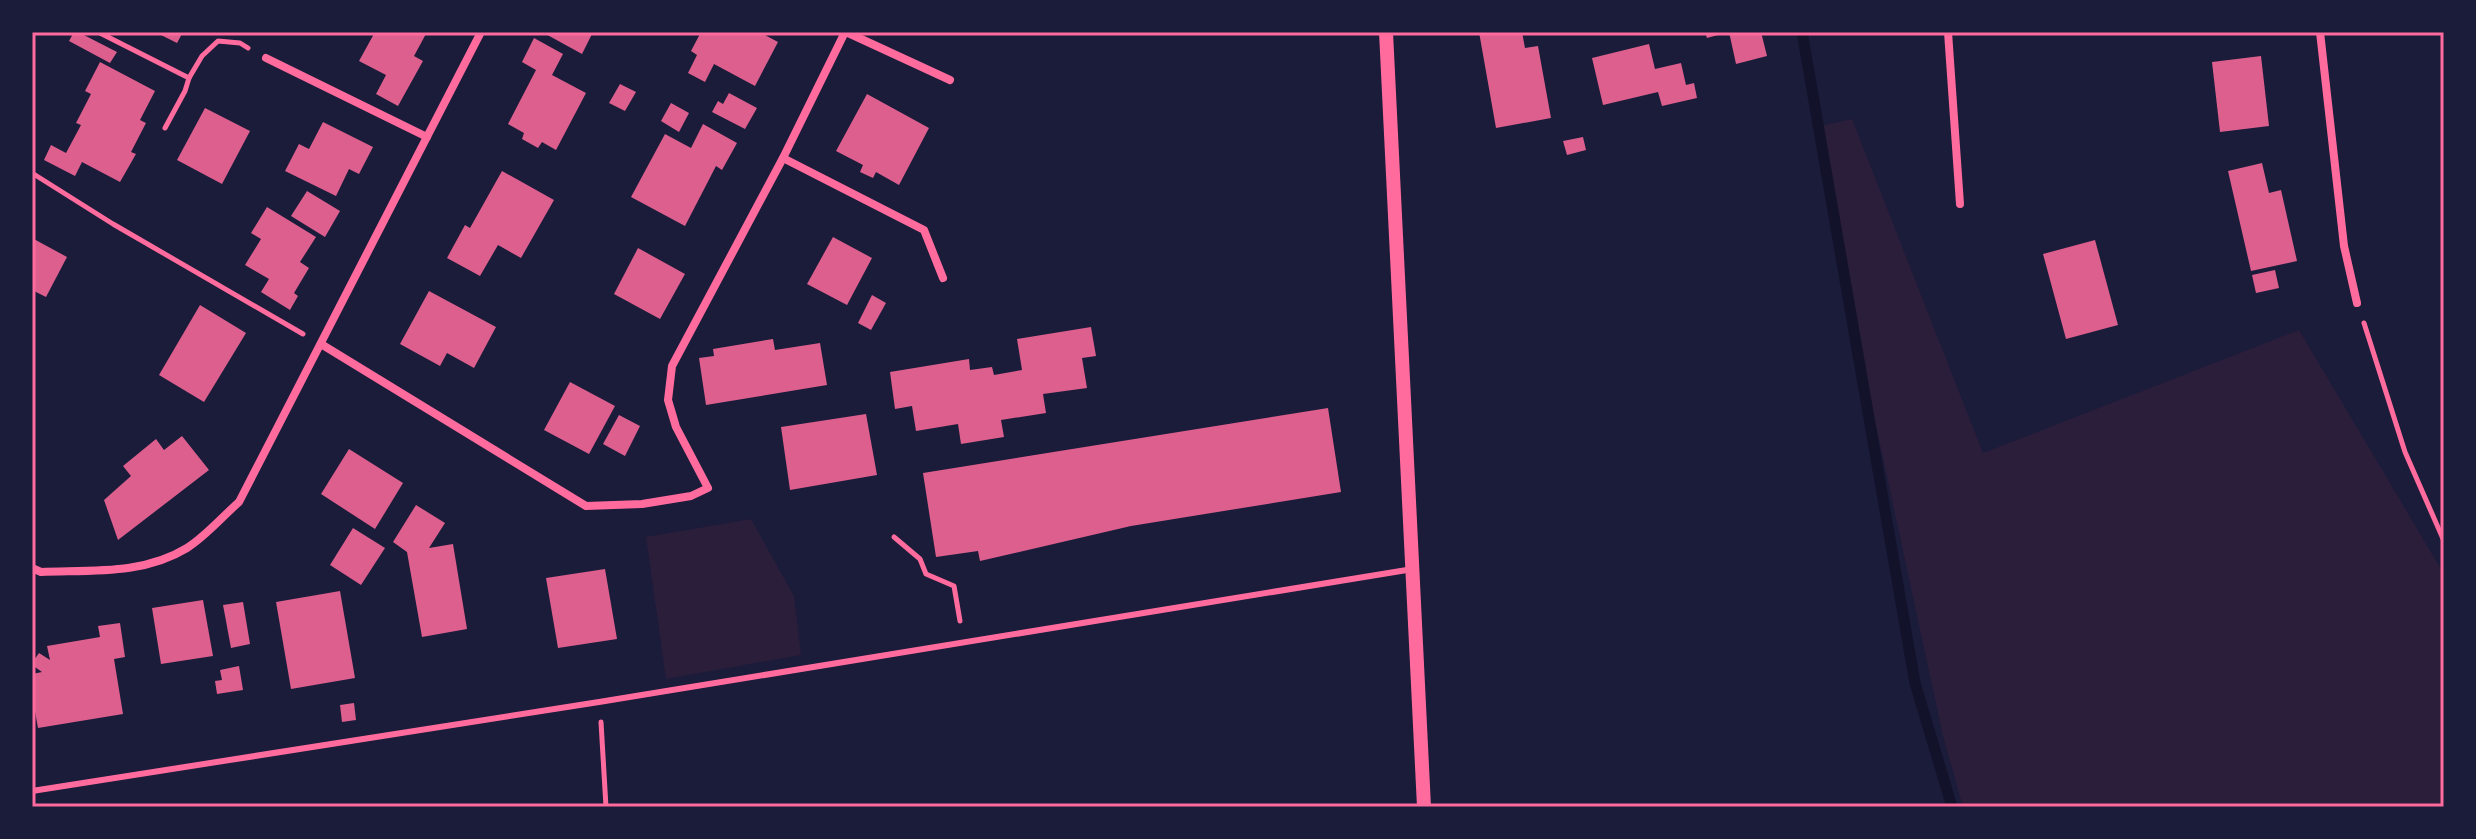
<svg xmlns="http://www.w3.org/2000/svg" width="2476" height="839" font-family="Poppins,sans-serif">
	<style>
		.green { fill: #2a1e3b }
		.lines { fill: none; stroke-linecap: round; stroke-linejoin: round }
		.stream { stroke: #12122b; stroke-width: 11 }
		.building { fill: #dd5f8e }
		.path { stroke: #ff6b9d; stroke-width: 5 }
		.service { stroke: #ff6b9d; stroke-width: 6 }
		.minor { stroke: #ff6b9d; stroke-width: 8 }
		.tertiary { stroke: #ff6b9d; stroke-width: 14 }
		.neatline { fill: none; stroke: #ff6b9d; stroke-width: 3 }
	</style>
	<rect width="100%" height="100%" fill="#1b1b3a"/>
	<g class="green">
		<polygon points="1852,119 1983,453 2299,330 2444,574 2444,807 1963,807 1943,736 1850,305 1821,126"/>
		<polygon points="751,519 794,596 801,655 666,679 646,537"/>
	</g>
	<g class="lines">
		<polyline class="stream" points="1802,32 1915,683 1952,807"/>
	</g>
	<g class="building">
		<polygon points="74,32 78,32 117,52 110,63 69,41"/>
		<polygon points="155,32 183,32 177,43"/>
		<polygon points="375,32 427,32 414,56 423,61 398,106 376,94 386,75 359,61"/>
		<polygon points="542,32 588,32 592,34 582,54"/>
		<polygon points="701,32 759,32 778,42 755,86 714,64 705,82 688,73 697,55 691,51"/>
		<polygon points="1479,32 1522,32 1525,48 1538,46 1551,118 1496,128"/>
		<polygon points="1705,32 1725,32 1725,33 1707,38"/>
		<polygon points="1729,32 1761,32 1767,56 1736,64"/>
		<polygon points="534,38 563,54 552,75 586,93 556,150 542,142 538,148 522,139 524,133 508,124 536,70 522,62"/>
		<polygon points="1649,44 1655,69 1681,63 1686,85 1694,83 1697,98 1662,106 1658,92 1603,105 1592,58"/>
		<polygon points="2261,56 2269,126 2220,132 2212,62"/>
		<polygon points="100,62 155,91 140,120 146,123 131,152 136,154 120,182 82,162 75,176 44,160 51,145 66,153 81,125 76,123 91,94 85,91"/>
		<polygon points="620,84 636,92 625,111 609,103"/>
		<polygon points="729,93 757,108 745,129 712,112 718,101 723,104"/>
		<polygon points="867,94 929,128 899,185 876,172 873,178 860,172 863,165 836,151"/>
		<polygon points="671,103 689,113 679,132 661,121"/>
		<polygon points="205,108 250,131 222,184 177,160"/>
		<polygon points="323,122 373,147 359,174 349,169 336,196 285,171 299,144 309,149"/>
		<polygon points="703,124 737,143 722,170 716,166 685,226 631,197 665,134 691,148"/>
		<polygon points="1583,137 1586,150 1567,155 1563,141"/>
		<polygon points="2262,163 2269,193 2281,190 2297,261 2251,271 2228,171"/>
		<polygon points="502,171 554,200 521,258 498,245 480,276 447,258 465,225 470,228"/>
		<polygon points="307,191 340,211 325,237 291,216"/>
		<polygon points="267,207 316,237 300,262 309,268 294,293 298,296 290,310 261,292 269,279 245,265 261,239 251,233"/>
		<polygon points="833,237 872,258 847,305 807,284"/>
		<polygon points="32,238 67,257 46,297 32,290"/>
		<polygon points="2095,240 2118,325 2066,339 2043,254"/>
		<polygon points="638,248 685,274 660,319 614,294"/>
		<polygon points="2275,270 2279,288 2256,293 2252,275"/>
		<polygon points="429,291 496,327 474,368 447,353 440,366 400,344"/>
		<polygon points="872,295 886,303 871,330 858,323"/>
		<polygon points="200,305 246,333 204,402 159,375"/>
		<polygon points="1091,327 1096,356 1082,358 1087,388 1043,394 1046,413 1001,420 1004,437 961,444 958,424 916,431 912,406 895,409 890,372 969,359 970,370 992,367 994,375 1022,370 1017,339"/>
		<polygon points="773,339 775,350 820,343 827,385 706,405 699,358 714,356 713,349"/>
		<polygon points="570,382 615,406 589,454 544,430"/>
		<polygon points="1328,408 1341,492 1131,526 980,561 978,551 936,557 923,473"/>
		<polygon points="866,414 877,475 790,490 781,427"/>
		<polygon points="619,415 640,426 625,456 603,444"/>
		<polygon points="182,436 209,470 118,540 104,500 131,476 123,466 156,439 164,450"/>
		<polygon points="349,449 403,483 375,529 321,494"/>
		<polygon points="416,505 445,523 429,548 453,544 467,629 422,637 407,552 393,542"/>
		<polygon points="353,528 385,548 361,585 330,565"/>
		<polygon points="605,569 617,639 558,648 546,578"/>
		<polygon points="340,591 355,678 291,689 276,602"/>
		<polygon points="203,600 213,656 161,664 152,608"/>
		<polygon points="243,602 250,644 231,648 223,605"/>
		<polygon points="120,623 125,657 114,659 123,714 38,728 32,695 32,674 42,672 32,665 32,663 39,653 50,660 47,646 100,637 98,626"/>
		<polygon points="239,666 243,690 217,694 215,681 222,680 220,670"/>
		<polygon points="354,703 356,720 342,722 340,705"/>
	</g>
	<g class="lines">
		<g class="path">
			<polyline points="98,32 189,78 202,56 218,41 240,43 248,48"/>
			<polyline points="165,128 185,91 189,78"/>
			<polyline points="32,173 113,224 303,334"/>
			<polyline points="2364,323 2405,452 2444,541"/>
			<polyline points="894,537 920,559 926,574 954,586 960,621"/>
			<polyline points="601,722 606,807"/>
		</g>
		<polyline class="service" points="32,791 599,702 1413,569"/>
		<g class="minor">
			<polyline points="846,32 950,80"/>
			<polyline points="1948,32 1960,204"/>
			<polyline points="2320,32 2344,246 2357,303"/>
			<polyline points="32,33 33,32"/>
			<polyline points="266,58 427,137"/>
			<polyline points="783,158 924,230 943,278"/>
			<polyline points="321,344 586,506 642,504 691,496 708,488 676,427 668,400 672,366 783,158 845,32"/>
			<path d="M32,568l9,4c50,-2 102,3 146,-24 19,-12 35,-31 52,-46l242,-470"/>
		</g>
		<polyline class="tertiary" points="1386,32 1424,807"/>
	</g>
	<rect width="2476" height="839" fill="none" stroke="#1b1b3a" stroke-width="68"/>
	<rect x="34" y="34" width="2408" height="771" class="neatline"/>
</svg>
